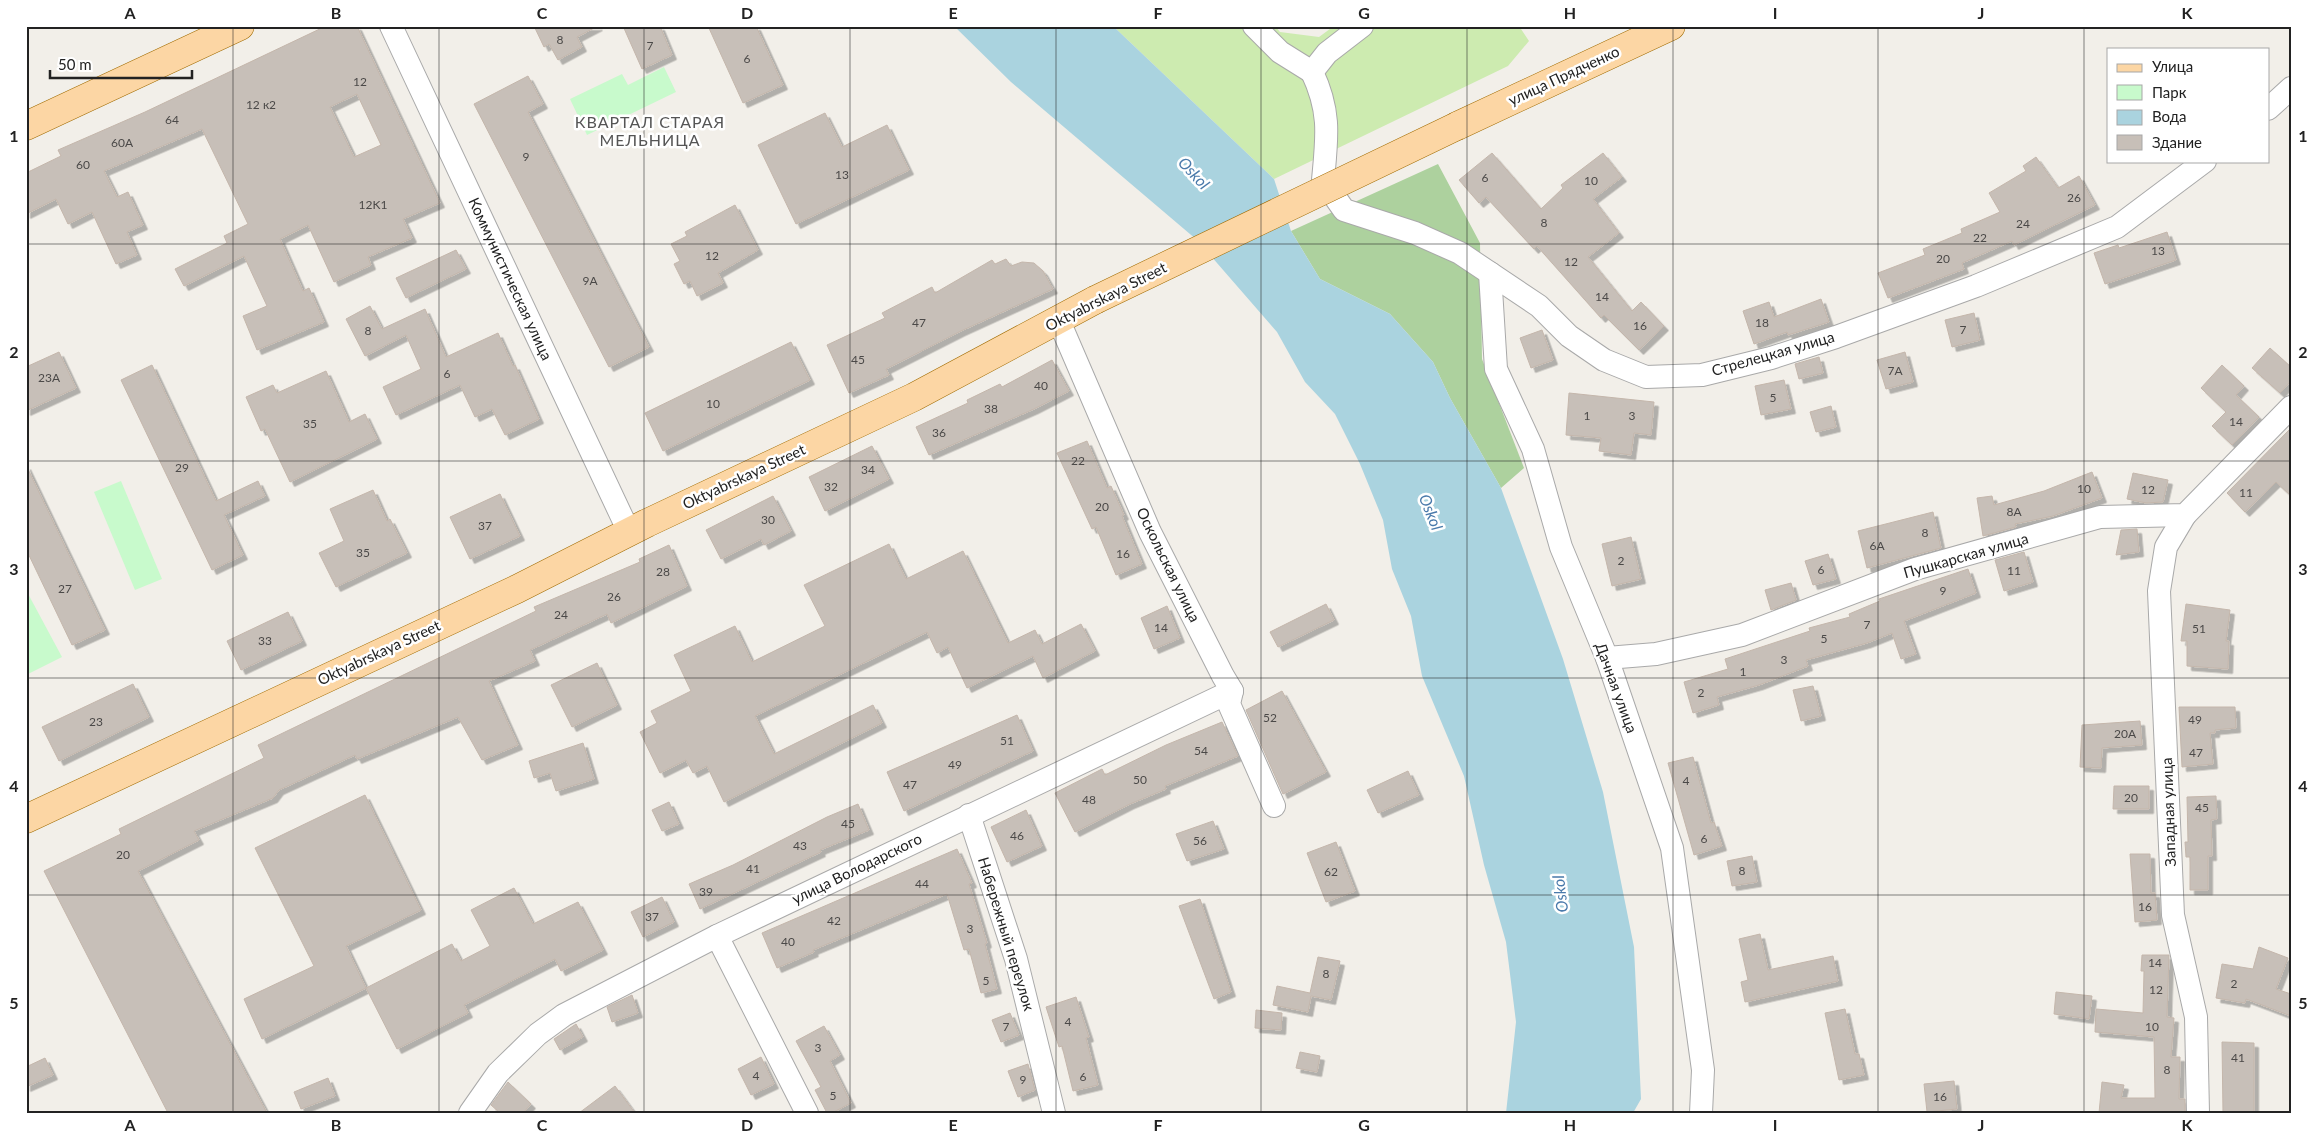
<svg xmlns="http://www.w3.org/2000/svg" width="2317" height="1139" font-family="Lato,sans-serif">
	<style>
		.grass { fill: #cdebb0 }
		.forest { fill: #add19e }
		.park { fill: #c8facc }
		.water { fill: #aad3df }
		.building { fill: #c7bfb8; stroke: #c4b6ab; fill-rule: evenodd; filter: url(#shadow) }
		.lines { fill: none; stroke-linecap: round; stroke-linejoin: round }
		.street-casing { stroke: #a9a9a9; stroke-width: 24 }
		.primary-casing { stroke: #a06b00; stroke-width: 29 }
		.street { stroke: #fff; stroke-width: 22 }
		.primary { stroke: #fcd6a4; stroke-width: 28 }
		.primary-bridge-casing { stroke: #a06b00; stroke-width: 29; stroke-linecap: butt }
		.primary-bridge { stroke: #fcd6a4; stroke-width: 28 }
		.grid { fill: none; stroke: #222; stroke-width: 1; stroke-opacity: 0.55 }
		.labels { text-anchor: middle; stroke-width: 5; stroke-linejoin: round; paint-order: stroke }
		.number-label { font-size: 12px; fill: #4b4948 }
		.street-label { font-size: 15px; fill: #222; stroke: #fff }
		.neighbourhood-label { font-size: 16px; letter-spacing: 1px; fill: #555; stroke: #fff }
		.water-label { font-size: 16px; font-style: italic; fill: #4a7aab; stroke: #fff }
		.neatline { fill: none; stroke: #222; stroke-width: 2 }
		.grid-label { font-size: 16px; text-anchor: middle; font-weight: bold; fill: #222 }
	</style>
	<defs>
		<filter id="shadow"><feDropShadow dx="4.5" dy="4.5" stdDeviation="0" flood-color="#0004"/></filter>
	</defs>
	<rect width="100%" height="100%" fill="#f2efe9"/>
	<polygon class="grass" points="1113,26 1275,26 1280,32 1319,37 1334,26 1519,26 1529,41 1508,66 1274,179"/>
	<polygon class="forest" points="1438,164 1480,243 1482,359 1524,468 1501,488 1450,398 1433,362 1390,314 1320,279 1291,231"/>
	<g class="park">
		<polygon points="664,67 676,92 587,135 570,99 622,74 628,85"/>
		<polygon points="121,481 162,579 135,590 94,492"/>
		<polygon points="26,590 62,657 26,675"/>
	</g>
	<polygon class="water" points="954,26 1113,26 1274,179 1291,231 1320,279 1390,314 1433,362 1450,398 1501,488 1563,659 1603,792 1634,947 1641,1099 1633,1113 1506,1113 1516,1022 1506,942 1484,865 1464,776 1422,676 1411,616 1392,569 1383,520 1360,464 1335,414 1305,382 1277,332 1197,240 1011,82"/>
	<g class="building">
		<path d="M326,26h31l83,177 -37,16 9,19 -44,19 3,8 -37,17 -26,-57 -28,14 23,52 6,-3 15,34 -67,28 -14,-34 24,-10 -23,-50 -60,30 -9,-17 52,-26 -3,-7 24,-12 -46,-95 -98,42 13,26 11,-5 15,33 -16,7 10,23 -21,9 -24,-52 -24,12 -12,-25 -30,15v-41l35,-17 -3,-6 87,-38zM357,94l24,51 -27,12 -24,-50z"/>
		<polygon points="534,26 598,26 577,37 582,47 558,60 549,44 544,47"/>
		<polygon points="623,26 660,26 672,55 642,69"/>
		<polygon points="708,26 756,26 783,85 743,103"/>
		<polygon points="528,76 543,104 528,112 649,347 609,367 474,104"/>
		<polygon points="825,113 842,147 887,125 909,170 796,224 758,145"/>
		<polygon points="1492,153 1541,209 1563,188 1561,185 1603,153 1622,177 1593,199 1619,233 1588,257 1632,311 1641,302 1664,326 1639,350 1604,315 1601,318 1537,246 1534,249 1486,197 1479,203 1459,180"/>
		<polygon points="2036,157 2058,188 2079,176 2095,205 2014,245 2012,241 1962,263 1964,269 1888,298 1878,273 1925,255 1923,249 1962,233 1961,229 2000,212 1989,193 2026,171 2023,166"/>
		<polygon points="735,205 758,250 718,273 723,283 697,296 690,281 684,284 674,264 680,261 671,244 687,236 685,232"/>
		<polygon points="2167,232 2176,260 2105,284 2094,253 2118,245 2119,248"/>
		<polygon points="456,250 466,269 406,298 396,278"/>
		<polygon points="1006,259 1011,266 1022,262 1034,263 1043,271 1053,289 961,331 886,369 889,375 849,393 827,345 885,318 882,313 932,287 935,293 992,260 995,264"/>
		<polygon points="1821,299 1829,322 1788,335 1787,332 1754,344 1743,311 1769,302 1774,317"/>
		<polygon points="370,306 382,329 425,309 446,357 498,333 513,366 515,365 539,419 505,435 492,409 475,417 460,385 396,415 383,387 421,369 406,335 365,356 346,319"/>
		<polygon points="1974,313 1980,340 1952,347 1945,320"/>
		<polygon points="1542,330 1553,360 1531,368 1520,338"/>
		<polygon points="791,342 810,380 663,451 645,413"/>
		<polygon points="2270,348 2291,367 2291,381 2280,393 2252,368"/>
		<polygon points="59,352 76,388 26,411 26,367"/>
		<polygon points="1905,352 1913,382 1886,389 1877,360"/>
		<polygon points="1819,357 1823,373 1799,379 1795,364"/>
		<polygon points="1052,360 1069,391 1034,409 929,455 916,427 968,403 967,400 1000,384 1002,387"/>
		<polygon points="152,365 216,501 258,481 265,496 224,515 243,555 212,570 121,380"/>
		<polygon points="2222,365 2244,386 2236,395 2259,417 2232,445 2212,426 2226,412 2201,388"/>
		<polygon points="326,371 349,422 365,414 377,439 290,482 265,429 261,431 246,397 273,385 277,393"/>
		<polygon points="1784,380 1791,409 1761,415 1755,386"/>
		<polygon points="1569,393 1654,402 1651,435 1634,433 1631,455 1599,451 1601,438 1566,435"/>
		<polygon points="1831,406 1836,427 1816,432 1810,412"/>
		<polygon points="2291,428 2291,496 2276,482 2245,512 2227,493"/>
		<polygon points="1087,441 1107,488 1111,486 1124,515 1122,516 1142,564 1116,575 1096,527 1092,529 1057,453"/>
		<polygon points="872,446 889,479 825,511 809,477"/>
		<polygon points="26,465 105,630 72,645 26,549"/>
		<polygon points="2092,472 2102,498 2053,516 2015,524 2016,527 1983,536 1977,498 1992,496 1994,505 2044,491"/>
		<polygon points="2133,473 2168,480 2163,502 2146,503 2127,499"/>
		<polygon points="373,490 387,521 390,519 407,553 336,587 319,553 344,541 330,509"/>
		<polygon points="500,494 520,536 470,559 450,517"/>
		<polygon points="773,496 791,531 764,545 761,539 721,559 706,530"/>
		<polygon points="1933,512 1941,548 1867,568 1858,531"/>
		<polygon points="2137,529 2139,552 2116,555 2121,530"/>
		<polygon points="1631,537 1641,579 1612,586 1602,544"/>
		<polygon points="889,544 906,579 963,551 1008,643 1035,630 1042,644 1081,624 1095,651 1043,678 1033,656 967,688 948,647 937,653 927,632 755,716 774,754 873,705 882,723 724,802 707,766 693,773 686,760 660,773 640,732 657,723 651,711 691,691 674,655 735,626 752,662 825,626 804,585"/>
		<polygon points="669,545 687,586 611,623 607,614 530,650 535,661 489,681 518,745 482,760 458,717 357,759 355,755 279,790 273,798 194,831 199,840 138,871 267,1113 168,1113 44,871 121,834 119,829 264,758 258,745 536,611 534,607 640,562 639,559"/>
		<polygon points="2024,552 2033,582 2004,591 1995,560"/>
		<polygon points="1828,554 1836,579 1813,585 1805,561"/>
		<polygon points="1968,569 1976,593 1904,621 1916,654 1901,659 1892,633 1867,643 1806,660 1808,666 1759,685 1717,697 1719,705 1693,713 1684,682 1728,669 1725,659 1810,631 1809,628 1850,617 1849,614 1880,601 1879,599"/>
		<polygon points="1791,583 1796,600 1771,610 1765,590"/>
		<polygon points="1326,604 1334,620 1278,647 1270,632"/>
		<polygon points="2186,604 2230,610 2226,641 2229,641 2228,669 2187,666 2187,641 2181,641"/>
		<polygon points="1167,606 1180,638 1154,649 1141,618"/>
		<polygon points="288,612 302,641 241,670 227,641"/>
		<polygon points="597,663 617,705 572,727 551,685"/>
		<polygon points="133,684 149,717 59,761 42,727"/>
		<polygon points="1813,686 1821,716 1801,721 1793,690"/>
		<polygon points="1282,691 1326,772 1283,794 1246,710"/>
		<polygon points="2179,707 2235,707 2236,728 2215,730 2215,733 2210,733 2213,764 2182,767"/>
		<polygon points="1017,715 1033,751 904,811 887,772"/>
		<polygon points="2140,721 2142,745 2102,748 2101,768 2080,767 2082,725"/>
		<polygon points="1222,722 1238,756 1165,786 1166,789 1130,804 1075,832 1055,793 1102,769 1105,775 1166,745"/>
		<polygon points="583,743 594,779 556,791 550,773 534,778 529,761"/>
		<polygon points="1693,757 1711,823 1714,822 1722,846 1694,855 1668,763"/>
		<polygon points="1408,771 1419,795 1378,813 1367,790"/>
		<polygon points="2114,786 2149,786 2149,809 2113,809"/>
		<polygon points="365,795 421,910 346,946 366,988 262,1039 244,999 314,966 255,848"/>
		<polygon points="2216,796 2217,819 2211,820 2212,856 2208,856 2208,890 2190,890 2190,857 2186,857 2185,842 2188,842 2187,797"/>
		<polygon points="669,802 679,824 662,831 652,810"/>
		<polygon points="858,804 869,830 820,850 821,852 700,909 689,884 733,865 827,817"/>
		<polygon points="1026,810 1042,846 1007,862 991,827"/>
		<polygon points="1213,821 1224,849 1187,861 1176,834"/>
		<polygon points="1336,842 1355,891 1326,902 1307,853"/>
		<polygon points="957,849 972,883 969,884 987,943 985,944 997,989 981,993 969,949 964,950 947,894 813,950 814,952 777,968 762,933"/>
		<polygon points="2130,854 2150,854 2151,893 2155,893 2157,920 2135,922"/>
		<polygon points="1752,856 1757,882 1732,886 1727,861"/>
		<polygon points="514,888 533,924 578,902 603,950 561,971 555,959 464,1005 468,1013 397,1049 366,988 452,944 461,961 490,946 471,910"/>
		<polygon points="662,897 674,922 643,937 631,912"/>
		<polygon points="1200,899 1231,992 1214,999 1179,906"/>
		<polygon points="1760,934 1768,970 1833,956 1838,981 1745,1002 1741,982 1748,980 1739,939"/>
		<polygon points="2259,947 2288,958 2276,989 2291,994 2291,1016 2246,999 2245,1003 2216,998 2222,964 2253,969"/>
		<polygon points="2142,955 2169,955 2167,1017 2174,1018 2171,1057 2180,1057 2179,1099 2185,1099 2185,1113 2099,1113 2102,1082 2124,1085 2121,1098 2155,1098 2154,1037 2095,1032 2096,1009 2143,1013 2144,971 2141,971"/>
		<polygon points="1318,957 1340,961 1331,1000 1311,996 1308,1012 1273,1005 1277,986 1310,993"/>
		<polygon points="2056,992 2092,996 2089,1019 2054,1014"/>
		<polygon points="632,995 638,1013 612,1022 607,1007"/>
		<polygon points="1076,997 1089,1037 1086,1038 1098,1085 1073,1091 1062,1046 1059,1047 1046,1007"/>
		<polygon points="1845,1009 1855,1054 1859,1054 1864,1075 1839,1080 1825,1013"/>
		<polygon points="1256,1010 1282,1013 1281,1030 1255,1028"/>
		<polygon points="1010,1013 1019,1035 1001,1042 992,1020"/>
		<polygon points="576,1024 583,1037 560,1050 554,1039"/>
		<polygon points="824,1026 840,1055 830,1061 851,1103 832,1113 827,1113 815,1090 821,1087 796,1041"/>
		<polygon points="2222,1042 2254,1043 2254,1113 2223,1113"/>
		<polygon points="1300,1052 1320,1056 1317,1072 1296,1068"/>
		<polygon points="761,1057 774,1084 751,1095 738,1069"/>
		<polygon points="45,1058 53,1075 26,1087 26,1067"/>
		<polygon points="1028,1064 1035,1090 1018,1097 1008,1071"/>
		<polygon points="328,1078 335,1096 301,1109 294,1092"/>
		<polygon points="1954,1081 1957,1109 1927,1112 1924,1084"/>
		<polygon points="508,1082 531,1104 523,1113 500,1113 491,1105"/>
		<polygon points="615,1086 635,1113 579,1113"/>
	</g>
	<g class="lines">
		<defs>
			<g id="street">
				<polyline points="391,26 629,532"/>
				<polyline points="1254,26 1280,52 1312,72"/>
				<path d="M1312,72c19,40 15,65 11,108l21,30 71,23 45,20 79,53 30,30 35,24 42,17 56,-2 69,-17 65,-21 140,-51 141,-59 88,-66"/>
				<polyline points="1312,72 1327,53 1362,26"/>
				<polyline points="2268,109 2291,88"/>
				<polyline points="1490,273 1496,369 1533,449 1561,547 1607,658 1672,848 1703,1070 1701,1113"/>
				<polyline points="1059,321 1150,532 1223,676 1232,691 1229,704 1274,806"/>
				<polyline points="2185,515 2166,547 2159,591 2173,915 2196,1017 2198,1113"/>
				<polyline points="1607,658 1656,654 1742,635 1915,569 2100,517 2185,515 2291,407"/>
				<polyline points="969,815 1016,959 1054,1113"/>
				<polyline points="717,936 807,1113"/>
				<polyline points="470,1113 498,1073 538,1034 564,1015 717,936 1232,691"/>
			</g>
			<g id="primary">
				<polyline points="26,126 240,26"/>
				<polyline points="1457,126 1671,26"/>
				<polyline points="26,819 517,589 647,523 914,397 1095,300"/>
			</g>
		</defs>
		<use href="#street" class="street-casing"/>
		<use href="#primary" class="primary-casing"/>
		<use href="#street" class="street"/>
		<use href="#primary" class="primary"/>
		<defs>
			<polyline id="primary-bridge" points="1095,300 1457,126"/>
		</defs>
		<use href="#primary-bridge" class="primary-bridge-casing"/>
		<use href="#primary-bridge" class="primary-bridge"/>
	</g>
	<path class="grid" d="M233,26v1087M439,26v1087M644,26v1087M850,26v1087M1056,26v1087M1261,26v1087M1467,26v1087M1673,26v1087M1878,26v1087M2084,26v1087M26,244h2265M26,461h2265M26,678h2265M26,895h2265"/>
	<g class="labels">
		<g class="number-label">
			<text x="560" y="44">8</text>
			<text x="650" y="50">7</text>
			<text x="747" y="63">6</text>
			<text x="360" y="86">12</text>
			<text x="261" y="109">12 к2</text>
			<text x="172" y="124">64</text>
			<text x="122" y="147">60А</text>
			<text x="526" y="161">9</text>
			<text x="83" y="169">60</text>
			<text x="842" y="179">13</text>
			<text x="1485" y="182">6</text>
			<text x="1591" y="185">10</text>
			<text x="2074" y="202">26</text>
			<text x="373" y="209">12K1</text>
			<text x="1544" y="227">8</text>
			<text x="2023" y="228">24</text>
			<text x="1980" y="242">22</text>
			<text x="2158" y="255">13</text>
			<text x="712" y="260">12</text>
			<text x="1943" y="263">20</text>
			<text x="1571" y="266">12</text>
			<text x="590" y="285">9А</text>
			<text x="1602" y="301">14</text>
			<text x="919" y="327">47</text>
			<text x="1762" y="327">18</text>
			<text x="1640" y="330">16</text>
			<text x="1963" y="334">7</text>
			<text x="368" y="335">8</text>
			<text x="858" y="364">45</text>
			<text x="1895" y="375">7А</text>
			<text x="447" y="378">6</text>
			<text x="49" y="382">23А</text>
			<text x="1041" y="390">40</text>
			<text x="1773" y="402">5</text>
			<text x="713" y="408">10</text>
			<text x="991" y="413">38</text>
			<text x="1587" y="420">1</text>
			<text x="1632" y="420">3</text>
			<text x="2236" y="426">14</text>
			<text x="310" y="428">35</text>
			<text x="939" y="437">36</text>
			<text x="1078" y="465">22</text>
			<text x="182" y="472">29</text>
			<text x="868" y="474">34</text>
			<text x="831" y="491">32</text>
			<text x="2084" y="493">10</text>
			<text x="2148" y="494">12</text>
			<text x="2246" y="497">11</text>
			<text x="1102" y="511">20</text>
			<text x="2014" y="516">8А</text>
			<text x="768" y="524">30</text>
			<text x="485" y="530">37</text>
			<text x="1925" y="537">8</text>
			<text x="1877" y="550">6А</text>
			<text x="363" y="557">35</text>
			<text x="1123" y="558">16</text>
			<text x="1621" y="565">2</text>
			<text x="1821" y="574">6</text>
			<text x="2014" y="575">11</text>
			<text x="663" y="576">28</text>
			<text x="65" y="593">27</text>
			<text x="1943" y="595">9</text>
			<text x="614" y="601">26</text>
			<text x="561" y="619">24</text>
			<text x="1867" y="629">7</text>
			<text x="1161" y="632">14</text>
			<text x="2199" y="633">51</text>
			<text x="1824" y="643">5</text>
			<text x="265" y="645">33</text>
			<text x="1784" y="664">3</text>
			<text x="1743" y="676">1</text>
			<text x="1701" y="697">2</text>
			<text x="1270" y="722">52</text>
			<text x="2195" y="724">49</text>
			<text x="96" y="726">23</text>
			<text x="2125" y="738">20А</text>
			<text x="1007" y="745">51</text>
			<text x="1201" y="755">54</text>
			<text x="2196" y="757">47</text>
			<text x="955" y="769">49</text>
			<text x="1140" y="784">50</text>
			<text x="1686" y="785">4</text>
			<text x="910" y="789">47</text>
			<text x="2131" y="802">20</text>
			<text x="1089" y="804">48</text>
			<text x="2202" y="812">45</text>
			<text x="848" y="828">45</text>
			<text x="1017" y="840">46</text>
			<text x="1704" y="843">6</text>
			<text x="1200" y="845">56</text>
			<text x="800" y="850">43</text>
			<text x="123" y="859">20</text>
			<text x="753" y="873">41</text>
			<text x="1742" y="875">8</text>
			<text x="1331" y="876">62</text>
			<text x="922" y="888">44</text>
			<text x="706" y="896">39</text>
			<text x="2145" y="911">16</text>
			<text x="652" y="921">37</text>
			<text x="834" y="925">42</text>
			<text x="970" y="933">3</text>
			<text x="788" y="946">40</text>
			<text x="2155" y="967">14</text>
			<text x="1326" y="978">8</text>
			<text x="986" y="985">5</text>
			<text x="2234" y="988">2</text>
			<text x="2156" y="994">12</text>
			<text x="1068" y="1026">4</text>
			<text x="1006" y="1031">7</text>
			<text x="2152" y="1031">10</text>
			<text x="818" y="1052">3</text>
			<text x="2238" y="1062">41</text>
			<text x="2167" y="1074">8</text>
			<text x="756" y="1080">4</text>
			<text x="1083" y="1081">6</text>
			<text x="1023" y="1084">9</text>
			<text x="833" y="1100">5</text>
			<text x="1940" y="1101">16</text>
		</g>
		<g class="street-label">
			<text transform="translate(1564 76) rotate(-25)" y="5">улица Прядченко</text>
			<text transform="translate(510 279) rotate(65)" y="5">Коммунистическая улица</text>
			<text transform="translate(1106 297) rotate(-27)" y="5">Oktyabrskaya Street</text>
			<text transform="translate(1773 354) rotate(-16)" y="5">Стрелецкая улица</text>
			<text transform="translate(744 477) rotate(-25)" y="5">Oktyabrskaya Street</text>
			<text transform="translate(1966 556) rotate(-16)" y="5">Пушкарская улица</text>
			<text transform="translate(1168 565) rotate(64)" y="5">Оскольская улица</text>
			<text transform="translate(379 653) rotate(-25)" y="5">Oktyabrskaya Street</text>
			<text transform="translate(1616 688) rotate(70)" y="5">Дачная улица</text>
			<text transform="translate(2169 812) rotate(-92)" y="5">Западная улица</text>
			<text transform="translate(857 869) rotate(-26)" y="5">улица Володарского</text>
			<text transform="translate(1006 934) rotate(73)" y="5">Набережный переулок</text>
		</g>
		<g class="neighbourhood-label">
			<text x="650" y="128">КВАРТАЛ СТАРАЯ<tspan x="650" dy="18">МЕЛЬНИЦА</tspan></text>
		</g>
		<g class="water-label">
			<text transform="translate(1194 173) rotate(47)" y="6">Oskol</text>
			<text transform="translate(1431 512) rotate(68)" y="6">Oskol</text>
			<text transform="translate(1560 894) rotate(-97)" y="6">Oskol</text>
		</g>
	</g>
	<rect width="2317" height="1139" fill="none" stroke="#ffffff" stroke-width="55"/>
	<rect x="2107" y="48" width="162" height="115" fill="#ffffff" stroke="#a7a7a7"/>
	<rect x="2117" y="64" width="25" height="8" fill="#fcd6a4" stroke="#a7a7a7"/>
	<text x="2152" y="72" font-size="15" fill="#222222">Улица</text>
	<rect x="2117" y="85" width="25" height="15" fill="#c8facc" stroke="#a7a7a7"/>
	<text x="2152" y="98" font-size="15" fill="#222222">Парк</text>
	<rect x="2117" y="110" width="25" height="15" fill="#aad3df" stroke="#a7a7a7"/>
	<text x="2152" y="122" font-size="15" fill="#222222">Вода</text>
	<rect x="2117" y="135" width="25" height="15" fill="#c7bfb8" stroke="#a7a7a7"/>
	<text x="2152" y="148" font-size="15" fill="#222222">Здание</text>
	<path d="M50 70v8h142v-8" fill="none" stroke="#222222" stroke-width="2.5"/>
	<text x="58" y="70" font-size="15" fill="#222222" stroke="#ffffff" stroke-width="4" paint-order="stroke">50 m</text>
	<rect x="28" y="28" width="2262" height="1084" class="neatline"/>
	<g class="grid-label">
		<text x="130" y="19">A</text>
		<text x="336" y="19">B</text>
		<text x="542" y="19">C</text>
		<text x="747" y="19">D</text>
		<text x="953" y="19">E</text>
		<text x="1158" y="19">F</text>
		<text x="1364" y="19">G</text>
		<text x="1570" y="19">H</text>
		<text x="1775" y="19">I</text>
		<text x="1981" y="19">J</text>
		<text x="2187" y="19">K</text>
		<text x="14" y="142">1</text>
		<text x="2303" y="142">1</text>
		<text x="14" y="358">2</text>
		<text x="2303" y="358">2</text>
		<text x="14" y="575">3</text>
		<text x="2303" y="575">3</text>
		<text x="14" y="792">4</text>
		<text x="2303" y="792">4</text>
		<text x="14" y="1009">5</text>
		<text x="2303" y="1009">5</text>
		<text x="130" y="1131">A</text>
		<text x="336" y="1131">B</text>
		<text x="542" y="1131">C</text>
		<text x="747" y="1131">D</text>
		<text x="953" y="1131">E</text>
		<text x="1158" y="1131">F</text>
		<text x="1364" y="1131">G</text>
		<text x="1570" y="1131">H</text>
		<text x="1775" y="1131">I</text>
		<text x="1981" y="1131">J</text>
		<text x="2187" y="1131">K</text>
	</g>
</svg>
